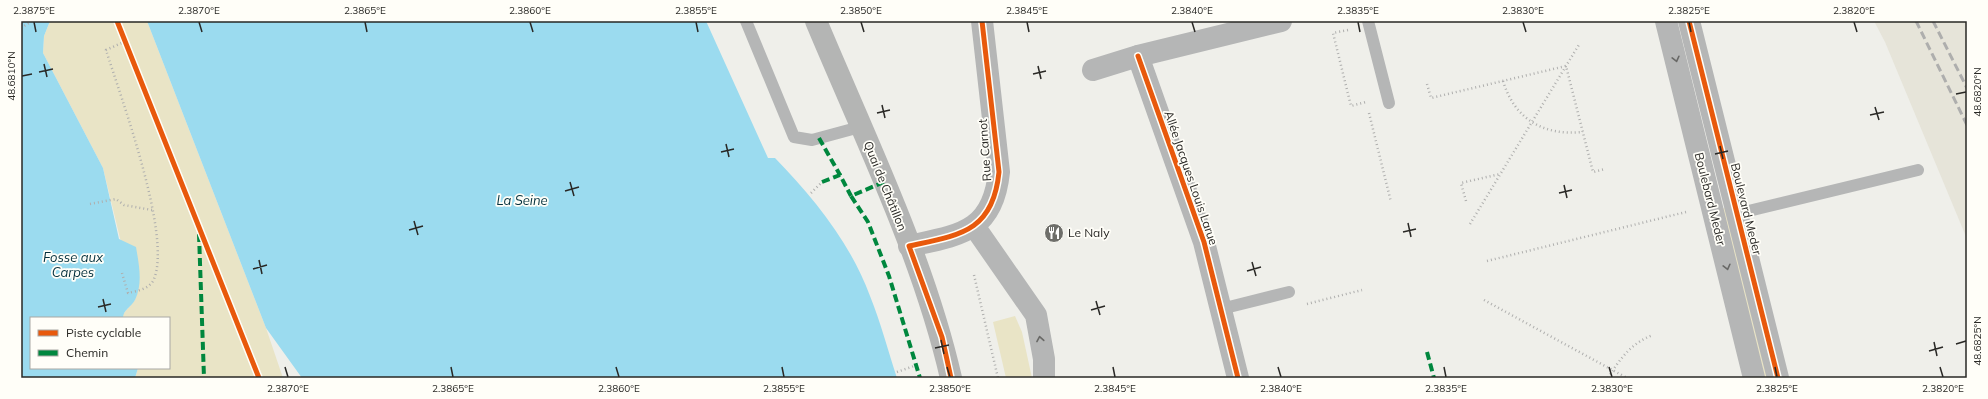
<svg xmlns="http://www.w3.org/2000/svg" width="1988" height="399" font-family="Mulish,sans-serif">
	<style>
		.built { fill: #e6e4d9 }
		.green { fill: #e9e4c6 }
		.water { fill: #9bdbef }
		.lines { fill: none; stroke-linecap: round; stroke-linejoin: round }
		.path { stroke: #afafae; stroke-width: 2.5; stroke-dasharray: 1 3; stroke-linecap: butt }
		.service { stroke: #b5b6b6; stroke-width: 12 }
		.minor { stroke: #b5b6b6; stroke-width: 22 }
		.secondary { stroke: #b4b5b4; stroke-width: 22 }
		.rail { stroke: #aeaead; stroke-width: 3; stroke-dasharray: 8 4; stroke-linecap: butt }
		.quiet { stroke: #00873e; stroke-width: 4; stroke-dasharray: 8 4; stroke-linecap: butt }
		.cycleway-casing { stroke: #fffef8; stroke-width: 8 }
		.cycleway { stroke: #e8590c; stroke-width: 5 }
		.oneway { stroke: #686866 }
		.ticks { fill: none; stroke: #292825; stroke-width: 1.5 }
		.labels { text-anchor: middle; stroke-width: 3.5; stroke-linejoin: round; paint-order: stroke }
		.street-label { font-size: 12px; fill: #292825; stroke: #fffef8 }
		.poi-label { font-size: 12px; fill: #292825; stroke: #fffef8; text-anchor: start }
		.water-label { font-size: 13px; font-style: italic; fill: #04313e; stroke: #fffef8 }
		.neatline { fill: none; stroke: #292825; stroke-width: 1.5 }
		.ticks-label { font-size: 10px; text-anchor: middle; fill: #292825 }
	</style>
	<rect width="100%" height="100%" fill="#efefea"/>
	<polygon class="built" points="1874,21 1967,21 1967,239 1885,42"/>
	<g class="green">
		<polygon points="50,21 147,21 266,328 283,378 135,378 138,368 169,368 169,318 123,318 123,314 135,300 103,168 43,53 44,36"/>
		<polygon points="1728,207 1770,378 1763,378 1721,209"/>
		<polygon points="1015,316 1022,332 1032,378 1006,378 993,322"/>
	</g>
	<g class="water">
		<path d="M21,21h29l-6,15 -1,17 60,115 16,71 17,8c3,18 7,36 -1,53 -4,7 -12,10 -12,18h-92v50h107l-3,10h-114z"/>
		<path d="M147,21h559l62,137h7c39,40 76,86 95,138 11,27 18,55 27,82h-595l-36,-50z"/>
	</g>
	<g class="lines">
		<g class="path">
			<polyline points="21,28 32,21"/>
			<polyline points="1348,30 1333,33 1351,106 1366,102"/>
			<path d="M1503,81c12,39 41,55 80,51"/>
			<polyline points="1427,84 1431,98 1566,66 1593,172 1605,169"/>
			<polyline points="1369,113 1391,202"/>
			<polyline points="811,193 822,182"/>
			<polyline points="1466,201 1461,183 1500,174"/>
			<polyline points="90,204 116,199 124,205 152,210"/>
			<polyline points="1470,224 1580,43"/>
			<polyline points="1487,261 1686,212"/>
			<path d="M122,273l6,20c9,-2 22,-4 26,-14 18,-44 -33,-181 -48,-229l20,-9"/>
			<polyline points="974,275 998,378"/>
			<polyline points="1484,300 1627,378"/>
			<polyline points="1307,304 1362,290"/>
			<polyline points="897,372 914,366"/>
			<path d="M1608,378c12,-19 23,-35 45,-43"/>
		</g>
		<g class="service">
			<polyline points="746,21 794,137 812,140 860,127"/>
			<polyline points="1368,21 1389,103"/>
			<polyline points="1736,214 1918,170"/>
			<polyline points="1221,309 1289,292"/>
		</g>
		<g class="minor">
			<polyline points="1666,21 1754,378"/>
			<polyline points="1689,21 1778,378"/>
			<polyline points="1138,56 1204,242 1238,378"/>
			<polyline points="1093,70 1138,56 1281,21"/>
			<polyline points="974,226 1036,315 1044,359 1044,378"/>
			<path d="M909,246c51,-11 84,-14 90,-74l-17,-151"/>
		</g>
		<path class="secondary" d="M816,21c48,115 107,235 135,357"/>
		<g class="rail">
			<polyline points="1916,21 1967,125"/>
			<polyline points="1933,21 1967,88"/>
		</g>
		<g class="quiet">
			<polyline points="819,138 840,175"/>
			<polyline points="822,182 840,175 851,196"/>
			<polyline points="884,182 851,196 868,222 889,276 920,378"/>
			<polyline points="199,234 204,378"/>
			<polyline points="1427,352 1434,378"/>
		</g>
		<defs>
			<g id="cycleway">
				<polyline points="117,21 259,378"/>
				<polyline points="1689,21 1778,378"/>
				<polyline points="1138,56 1204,242 1238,378"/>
				<path d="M951,378l-9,-41 -33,-91c51,-11 84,-14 90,-74l-17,-151"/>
			</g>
		</defs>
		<use href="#cycleway" class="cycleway-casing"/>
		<use href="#cycleway" class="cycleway"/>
	</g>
	<defs><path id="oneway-chevron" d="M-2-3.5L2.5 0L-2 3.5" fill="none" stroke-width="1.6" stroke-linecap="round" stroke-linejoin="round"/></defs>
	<g class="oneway">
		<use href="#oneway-chevron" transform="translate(1676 59) rotate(76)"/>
		<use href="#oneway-chevron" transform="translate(1727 267) rotate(76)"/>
		<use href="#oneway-chevron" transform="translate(1040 339) rotate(-100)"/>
	</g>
	<path class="ticks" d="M34,22l2,10M199,22l3,10M365,22l2,10M530,22l3,10M696,22l2,10M861,22l3,10M1027,22l2,10M1192,22l3,10M1358,22l2,10M1523,22l3,10M1689,22l2,10M1854,22l3,10M44,64l3,13M1038,66l3,13M39,72l14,-3M1033,74l13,-3M22,76l10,-2M1956,94l10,-2M882,105l3,13M1875,107l4,13M877,113l13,-3M1870,115l14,-3M726,144l3,13M1720,146l3,13M721,152l13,-3M1715,154l13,-3M570,182l4,14M1564,185l3,13M565,191l14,-4M1559,193l13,-3M414,221l4,14M1408,223l3,14M409,230l14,-4M1403,232l13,-3M259,260l3,14M1252,262l4,14M253,269l14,-4M1247,271l14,-4M103,299l3,13M1096,301l4,14M98,307l13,-3M1091,310l14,-4M941,340l3,14M1934,342l3,14M1956,344l10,-3M935,348l14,-3M1929,351l14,-4M285,367l3,10M451,367l2,10M616,367l3,10M782,367l2,10M947,367l3,10M1113,367l2,10M1278,367l3,10M1444,367l2,10M1609,367l3,10M1775,367l2,10M1940,367l3,10"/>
	<defs>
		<symbol id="restaurant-disc" viewBox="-11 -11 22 22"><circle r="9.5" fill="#6e6e6a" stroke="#fffef8"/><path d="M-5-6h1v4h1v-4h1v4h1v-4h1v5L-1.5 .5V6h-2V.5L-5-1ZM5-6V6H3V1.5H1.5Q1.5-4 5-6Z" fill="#fff"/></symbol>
	</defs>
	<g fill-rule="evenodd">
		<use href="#restaurant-disc" x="1043" y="222" width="22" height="22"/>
	</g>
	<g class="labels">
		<g class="street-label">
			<text transform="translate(985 150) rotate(-94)" y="4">Rue Carnot</text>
			<text transform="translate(1191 178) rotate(71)" y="4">Allée Jacques Louis Larue</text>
			<text transform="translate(885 186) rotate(68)" y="4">Quai de Châtillon</text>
			<text transform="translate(1710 199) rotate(76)" y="4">Boulebard Meder</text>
			<text transform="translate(1746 209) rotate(76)" y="4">Boulevard Meder</text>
		</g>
		<g class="poi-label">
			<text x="1068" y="237">Le Naly</text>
		</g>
		<g class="water-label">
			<text x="522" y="205">La Seine</text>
			<text x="73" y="262">Fosse aux<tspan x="73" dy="15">Carpes</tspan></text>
		</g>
	</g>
	<rect width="1988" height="399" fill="none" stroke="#fffef8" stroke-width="44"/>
	<rect x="30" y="317" width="140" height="52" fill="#fffef8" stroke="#a9a8a4"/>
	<rect x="38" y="330" width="20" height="6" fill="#e8590c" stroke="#a9a8a4"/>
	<text x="66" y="337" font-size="12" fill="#292825">Piste cyclable</text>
	<rect x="38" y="350" width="20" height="6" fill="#00873e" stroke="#a9a8a4"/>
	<text x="66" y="357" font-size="12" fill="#292825">Chemin</text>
	<rect x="22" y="22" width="1944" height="355" class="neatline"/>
	<g class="ticks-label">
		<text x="34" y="14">2.3875°E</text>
		<text x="199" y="14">2.3870°E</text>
		<text x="365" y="14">2.3865°E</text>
		<text x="530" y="14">2.3860°E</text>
		<text x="696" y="14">2.3855°E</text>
		<text x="861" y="14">2.3850°E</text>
		<text x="1027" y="14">2.3845°E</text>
		<text x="1192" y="14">2.3840°E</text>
		<text x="1358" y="14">2.3835°E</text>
		<text x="1523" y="14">2.3830°E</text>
		<text x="1689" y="14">2.3825°E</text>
		<text x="1854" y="14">2.3820°E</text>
		<text transform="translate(11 76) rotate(-90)" y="4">48.6810°N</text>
		<text transform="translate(1977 92) rotate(-90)" y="4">48.6820°N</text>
		<text transform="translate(1977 341) rotate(-90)" y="4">48.6825°N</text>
		<text x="288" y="392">2.3870°E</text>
		<text x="453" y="392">2.3865°E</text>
		<text x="619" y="392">2.3860°E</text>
		<text x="784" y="392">2.3855°E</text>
		<text x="950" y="392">2.3850°E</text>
		<text x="1115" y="392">2.3845°E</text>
		<text x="1281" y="392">2.3840°E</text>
		<text x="1446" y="392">2.3835°E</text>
		<text x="1612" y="392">2.3830°E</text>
		<text x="1777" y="392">2.3825°E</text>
		<text x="1943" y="392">2.3820°E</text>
	</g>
</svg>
